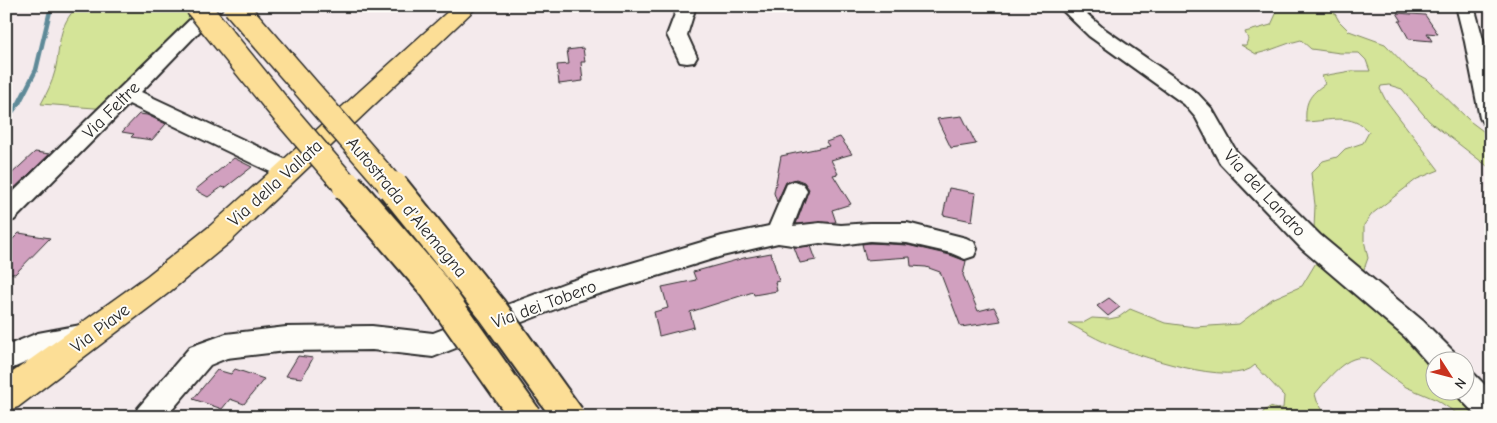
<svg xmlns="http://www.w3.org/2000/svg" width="1497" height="423" font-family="'Comic Neue',sans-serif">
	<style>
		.green { fill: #d4e498; stroke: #808862 }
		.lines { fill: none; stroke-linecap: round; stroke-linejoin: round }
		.stream { stroke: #5e8a98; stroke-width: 4.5 }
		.building { fill: #d1a0bf; stroke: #2b2b2b }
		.minor-casing { stroke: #2b2b2b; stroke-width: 4 }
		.major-casing { stroke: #2b2b2b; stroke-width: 3 }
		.minor { fill: #fdfcf7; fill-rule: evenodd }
		.major { fill: #fcde96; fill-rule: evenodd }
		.highway-bridge-far1-casing { stroke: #2b2b2b; stroke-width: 27; stroke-linecap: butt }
		.highway-bridge-casing { stroke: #2b2b2b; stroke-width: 34; stroke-linecap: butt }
		.highway-bridge-far1 { stroke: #fcde96; stroke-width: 24 }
		.highway-bridge { stroke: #fcde96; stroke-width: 30 }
		.labels { text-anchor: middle; stroke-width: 4; stroke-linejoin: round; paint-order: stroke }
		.street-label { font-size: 18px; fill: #2b2b2b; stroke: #fdfcf7 }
	</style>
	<rect width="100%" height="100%" fill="#f4eaec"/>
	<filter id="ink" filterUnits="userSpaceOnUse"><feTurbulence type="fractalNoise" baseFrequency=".02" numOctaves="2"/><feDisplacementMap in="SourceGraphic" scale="10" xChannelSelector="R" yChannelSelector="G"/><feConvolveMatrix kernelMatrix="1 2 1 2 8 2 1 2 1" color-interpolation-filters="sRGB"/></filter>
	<g filter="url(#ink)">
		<g class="green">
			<path d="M78,6h134l-104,103 -67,-5c6,-11 11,-21 14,-33 6,-26 2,-45 23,-65z"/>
			<path d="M1273,6h54l6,4 6,11 10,10 36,13 24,25 18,10 44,43 20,15v32l-62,-48 -27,-32 -13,-4 -8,1 -1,3 5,10 54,71 -22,9 -45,35 -8,11v15l4,18 -5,14 -49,-43 1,-24 -4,-32 12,-12 14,-4 8,-8 18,-6 6,-11c-18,-20 -39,-11 -63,-10 -1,-20 3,-27 19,-38l-3,-8 29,-5h19l-4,-11 -7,-7h-19l-29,-4 -10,-9c-16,3 -29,11 -45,14l-15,-9h5l2,-6 -3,-7 26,-7 5,-11z"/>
			<path d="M1323,251l121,109h-10v30h30l27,27h-29l-25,-17 -31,-13 -38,-28c-20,-8 -41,21 -53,35l2,7 10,16h-67l4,-6 6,-4 7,2 6,-1 1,-12 -29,-31c-21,24 -122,-11 -149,-22 -13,-6 -25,-13 -38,-20h15l9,-5 17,1 10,-2 11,-8 35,14 30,4 44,-3 33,-25 30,-13z"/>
		</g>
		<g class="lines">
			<polyline class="stream" points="6,120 19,103 36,70 50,11 54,6"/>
		</g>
		<g class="building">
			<polygon points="1397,13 1425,15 1438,34 1427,33 1432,41 1409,39 1399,21 1402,21"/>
			<polygon points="583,48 585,62 581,62 583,81 559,84 557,65 569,64 567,50"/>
			<polygon points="139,114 147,115 166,124 152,140 131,137 134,134 122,132"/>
			<polygon points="962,116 976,144 951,148 937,119"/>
			<polygon points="840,137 852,154 831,160 838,174 833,175 851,204 832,210 836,222 796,224 809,189 804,182 796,179 786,182 777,202 774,193 781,156 829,146 826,142"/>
			<polygon points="35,152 50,154 6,196 6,179"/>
			<polygon points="234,158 252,167 225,188 222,187 208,197 195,190"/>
			<polygon points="949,188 976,193 972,221 943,215"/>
			<polygon points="19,233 50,238 15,274 6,273 6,246"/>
			<polygon points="870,243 907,245 950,255 966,261 963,275 978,311 994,307 1001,321 961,327 940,272 926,267 911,266 910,257 866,260 862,244"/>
			<polygon points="811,246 816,260 800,263 794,247"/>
			<polygon points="771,253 779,281 775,282 777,291 754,295 753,292 690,312 694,327 659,336 654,312 668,308 662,287 696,280 693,272 744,258"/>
			<polygon points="1109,298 1120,307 1108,316 1097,306"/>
			<polygon points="298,356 313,358 302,378 286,376"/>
			<polygon points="235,369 264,379 244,404 230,399 222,409 193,399 217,370 231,374"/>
		</g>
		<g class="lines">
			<defs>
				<g id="minor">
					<polygon points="204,6 224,6 141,92 297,165 300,171 297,177 289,179 281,177 129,104 14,220 6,223 6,199"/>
					<polygon points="678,6 696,6 687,35 697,57 694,62 687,63 680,62 667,35"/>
					<polygon points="1058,6 1078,6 1103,28 1198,94 1212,109 1236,151 1320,235 1423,321 1453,351 1456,360 1434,360 1433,369 1405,337 1302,249 1220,163 1196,118 1184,104 1089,36"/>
					<polygon points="1456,6 1474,6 1491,69 1491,125 1483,123 1480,118 1465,42"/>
					<polygon points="795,181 803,184 807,190 793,226 820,223 841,225 870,223 907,223 966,238 974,242 977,249 974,256 965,259 951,253 907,243 870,241 841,245 820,243 799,246 778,243 722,256 573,302 433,357 372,350 286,351 227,358 210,365 166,417 134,417 138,408 190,347 226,334 286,327 372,326 433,333 568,282 722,236 769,226 787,184"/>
					<polygon points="86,324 95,328 99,336 95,344 41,356 6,371 6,346 38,333"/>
					<polygon points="1464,371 1474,374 1491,391 1491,417 1478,417 1454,392 1453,390 1464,390"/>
				</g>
				<polygon id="major" points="454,6 478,6 230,242 167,294 18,407 6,411 6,377 147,276 210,226"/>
			</defs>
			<use href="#minor" class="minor-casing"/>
			<use href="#major" class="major-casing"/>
			<use href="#minor" class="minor"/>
			<use href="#major" class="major"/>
			<defs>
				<g id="highway-bridge-far1">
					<polyline points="197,6 283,112 349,189"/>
					<polyline points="235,6 394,189"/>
				</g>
				<g id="highway-bridge">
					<polyline points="348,187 433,285 526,417"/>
					<polyline points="393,187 492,310 569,417"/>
				</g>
			</defs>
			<use href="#highway-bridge-far1" class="highway-bridge-far1-casing"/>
			<use href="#highway-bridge" class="highway-bridge-casing"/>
			<use href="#highway-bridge-far1" class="highway-bridge-far1"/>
			<use href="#highway-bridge" class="highway-bridge"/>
		</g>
	</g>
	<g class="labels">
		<g class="street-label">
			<text transform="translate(111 110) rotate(-45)" y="6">Via Feltre</text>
			<text transform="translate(275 183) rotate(-42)" y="6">Via della Vallata</text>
			<text transform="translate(1265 193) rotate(47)" y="6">Via del Landro</text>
			<text transform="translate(407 207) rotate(50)" y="6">Autostrada d'Alemagna</text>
			<text transform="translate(544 304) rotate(-20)" y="6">Via dei Tobero</text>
			<text transform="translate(100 328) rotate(-37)" y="6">Via Piave</text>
		</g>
	</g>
	<rect width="1497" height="423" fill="none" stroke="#fdfcf7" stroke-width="25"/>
	<rect x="12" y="12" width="1472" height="398" fill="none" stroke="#2b2b2b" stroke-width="2" filter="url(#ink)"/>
	<g transform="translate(1450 376) rotate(126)"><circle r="24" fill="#fdfcf7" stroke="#a9a8a5"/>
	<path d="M0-4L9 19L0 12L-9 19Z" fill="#c8321e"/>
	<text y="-8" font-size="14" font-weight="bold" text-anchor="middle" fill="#2b2b2b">N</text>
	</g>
</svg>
